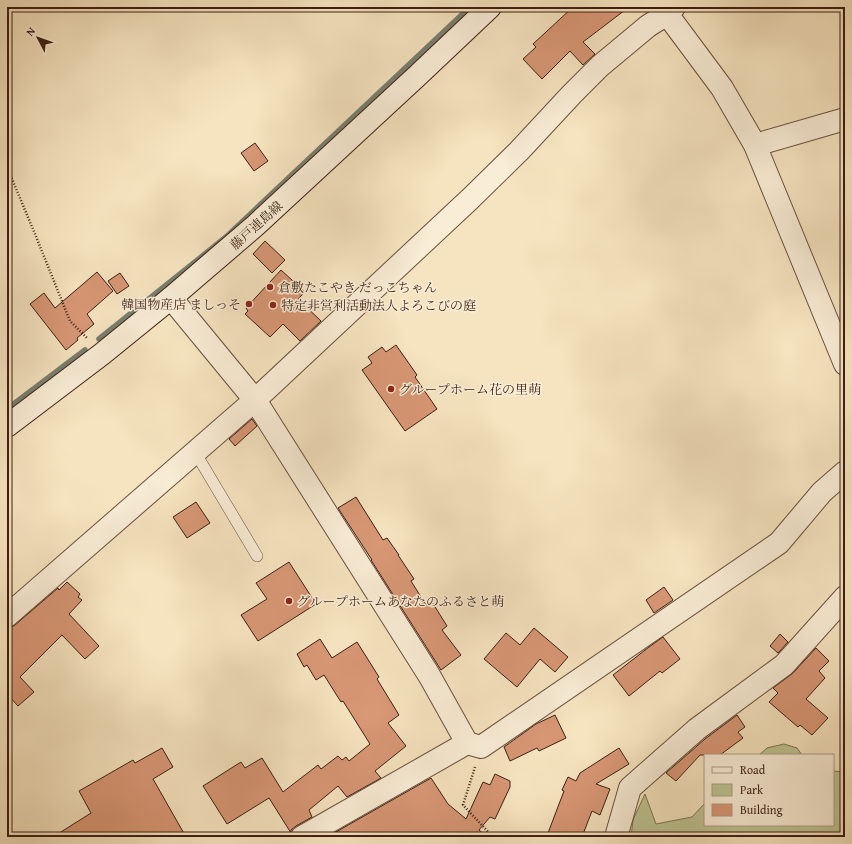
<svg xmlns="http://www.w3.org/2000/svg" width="852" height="844" font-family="'Gentium Book Plus','Noto Serif JP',serif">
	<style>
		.green { fill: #bdc492; stroke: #7d7152 }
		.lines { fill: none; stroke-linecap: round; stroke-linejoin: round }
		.stream { stroke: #777f6f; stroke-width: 5.5 }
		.building { fill: #d89775; stroke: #3d1e13 }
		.lane-casing { stroke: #6b503e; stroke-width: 12 }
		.street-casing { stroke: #6b503e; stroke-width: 24 }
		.secondary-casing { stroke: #3d1e13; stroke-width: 24 }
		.path { stroke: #3d1e13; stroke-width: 2.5; stroke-dasharray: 1 2; stroke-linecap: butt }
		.lane { stroke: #f9edd6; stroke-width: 11 }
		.street { stroke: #f9edd6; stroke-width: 22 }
		.secondary { stroke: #f9edd6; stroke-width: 22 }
		.poi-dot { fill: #8f2418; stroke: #f9edd6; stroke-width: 1.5 }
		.labels { text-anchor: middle; stroke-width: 3; stroke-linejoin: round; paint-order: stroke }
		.street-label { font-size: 13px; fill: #3d1e13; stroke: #f9edd6 }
		.poi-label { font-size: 13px; fill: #3d1e13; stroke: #f9edd6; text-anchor: start }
	</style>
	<rect width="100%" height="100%" fill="#f6e4c0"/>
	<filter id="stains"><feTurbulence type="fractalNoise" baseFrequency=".005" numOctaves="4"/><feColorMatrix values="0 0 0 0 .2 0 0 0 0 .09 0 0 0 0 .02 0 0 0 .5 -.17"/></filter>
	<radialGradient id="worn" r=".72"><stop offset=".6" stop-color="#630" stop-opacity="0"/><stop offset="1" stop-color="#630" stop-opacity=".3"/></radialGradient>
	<g class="green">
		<polygon points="784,744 797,748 802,755 759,755 767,748"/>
		<polygon points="833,771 845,772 845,837 631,837 633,820 645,794 656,824 692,817 705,803 705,825 833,825"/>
	</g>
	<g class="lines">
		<g class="stream">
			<polyline points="99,339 226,237 470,7"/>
			<polyline points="7,409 85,350"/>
		</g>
	</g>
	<g class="building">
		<polygon points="573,7 629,7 583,42 595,54 583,65 570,51 542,79 523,59 536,47 533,44"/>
		<polygon points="255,143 268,161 254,171 241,153"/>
		<polygon points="265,241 285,260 272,273 253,254"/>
		<polygon points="281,270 305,292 298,299 321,321 300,341 283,324 270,337 245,314 248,311 246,308"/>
		<polygon points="97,272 113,291 87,314 94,324 77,338 78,340 66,350 30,304 44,293 55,308"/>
		<polygon points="120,273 129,286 117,294 108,281"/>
		<polygon points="396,345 417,375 415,377 437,409 405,431 362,370 372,363 368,357 382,347 386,352"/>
		<polygon points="252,419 257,426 235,446 229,439"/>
		<polygon points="356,497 383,540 387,538 399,555 398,555 414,579 411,581 426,605 432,602 447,626 442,630 461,655 441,670 371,560 372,560 338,508"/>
		<polygon points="196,502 210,523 187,538 173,517"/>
		<polygon points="289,562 316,604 258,641 241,615 267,599 256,583"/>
		<polygon points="67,582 80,594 78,597 82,600 69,614 99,646 85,659 62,635 20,677 34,692 18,706 7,694 7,628 10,628 15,625 58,588 59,590"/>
		<polygon points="664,587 673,600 654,613 646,600"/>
		<polygon points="534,628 568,657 555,672 540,659 517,687 484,659 506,633 520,645"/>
		<polygon points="780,634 788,642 778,653 770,646"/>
		<polygon points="663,637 680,659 662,673 660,671 629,696 613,675 649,647"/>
		<polygon points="320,639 332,658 357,642 379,677 377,679 399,715 388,723 406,746 375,771 381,778 347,797 338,786 309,810 312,817 296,826 291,830 291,833 269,798 227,824 203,786 241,762 245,768 262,758 283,792 318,765 321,769 338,756 342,760 346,757 349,761 370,744 343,701 341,702 324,675 316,680 307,665 304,667 297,654"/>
		<polygon points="816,648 829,661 819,671 825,678 806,699 828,718 812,735 800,725 798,727 769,702 778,693 773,688 793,673"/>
		<polygon points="555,715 566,738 539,751 537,748 510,761 504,747 536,724"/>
		<polygon points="737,715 745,727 738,732 743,738 720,755 700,755 676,781 666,773 705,739"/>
		<polygon points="162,748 173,767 153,779 186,837 53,837 91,813 79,791 133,760 135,763"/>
		<polygon points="619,748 629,764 596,784 610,789 600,815 592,811 582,837 551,837 552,834 548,833 564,791 562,790 568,777 576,781 580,773"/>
		<polygon points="495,774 510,781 510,787 495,819 490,817 479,830 487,837 327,837 431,778 448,804 466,819 483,782 490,785"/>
	</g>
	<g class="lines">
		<defs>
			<polyline id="lane" points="195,452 257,556"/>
			<g id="street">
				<polyline points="667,14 722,88 755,145 845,364"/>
				<polyline points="755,145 845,119"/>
				<polyline points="171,298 255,400 429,675 467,743 481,747 779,543 822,492 845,472"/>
				<polyline points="7,616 255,400 470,199 519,151 572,94 600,66 648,26 667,14 674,7"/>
				<polyline points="302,837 467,743"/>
				<polyline points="616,837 630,788 697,729 784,665 845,597"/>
			</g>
			<polyline id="secondary" points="7,426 102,354 171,298 256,225 416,77 490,7"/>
		</defs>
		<use href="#lane" class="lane-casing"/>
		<use href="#street" class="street-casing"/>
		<use href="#secondary" class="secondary-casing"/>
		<g class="path">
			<polyline points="7,167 35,234 70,321 88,339"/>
			<polyline points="475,767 463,805 493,837"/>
		</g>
		<use href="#lane" class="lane"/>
		<use href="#street" class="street"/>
		<use href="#secondary" class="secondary"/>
	</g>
	<g class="poi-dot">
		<circle cx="270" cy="287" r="4"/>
		<circle cx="249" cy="304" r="4"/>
		<circle cx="273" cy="305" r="4"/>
		<circle cx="391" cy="389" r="4"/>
		<circle cx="289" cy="601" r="4"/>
	</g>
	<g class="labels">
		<g class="street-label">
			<text transform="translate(256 225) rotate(-42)" y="5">藤戸連島線</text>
		</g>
		<g class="poi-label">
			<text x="278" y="292">倉敷たこやき だっこちゃん</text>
			<text x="241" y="309" text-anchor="end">韓国物産店 ましっそ</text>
			<text x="281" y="310">特定非営利活動法人よろこびの庭</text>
			<text x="399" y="394">グループホーム花の里萌</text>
			<text x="297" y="606">グループホームあなたのふるさと萌</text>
		</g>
	</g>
	<rect width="852" height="844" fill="none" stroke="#f6e4c0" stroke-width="24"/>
	<rect x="8" y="8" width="836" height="828" fill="none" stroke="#3d1e13" stroke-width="2"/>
	<rect x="12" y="12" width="828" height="820" fill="none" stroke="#3d1e13"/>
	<rect x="704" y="754" width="130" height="72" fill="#f9edd6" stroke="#ae9a88"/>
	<rect x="712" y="767" width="20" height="6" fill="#f9edd6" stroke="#ae9a88"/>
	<text x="740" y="774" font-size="12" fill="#3d1e13">Road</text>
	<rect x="712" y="784" width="20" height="12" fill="#bdc492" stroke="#ae9a88"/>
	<text x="740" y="794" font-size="12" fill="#3d1e13">Park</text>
	<rect x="712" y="804" width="20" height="12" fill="#d89775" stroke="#ae9a88"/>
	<text x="740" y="814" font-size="12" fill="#3d1e13">Building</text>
	<g transform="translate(38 38) rotate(311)" stroke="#f9edd6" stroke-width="3" paint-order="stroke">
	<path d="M0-3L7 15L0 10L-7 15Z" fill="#3d1e13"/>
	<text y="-6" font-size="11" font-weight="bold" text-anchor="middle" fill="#3d1e13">N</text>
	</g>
	<rect width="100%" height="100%" filter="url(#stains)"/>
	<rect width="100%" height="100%" fill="url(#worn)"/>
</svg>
